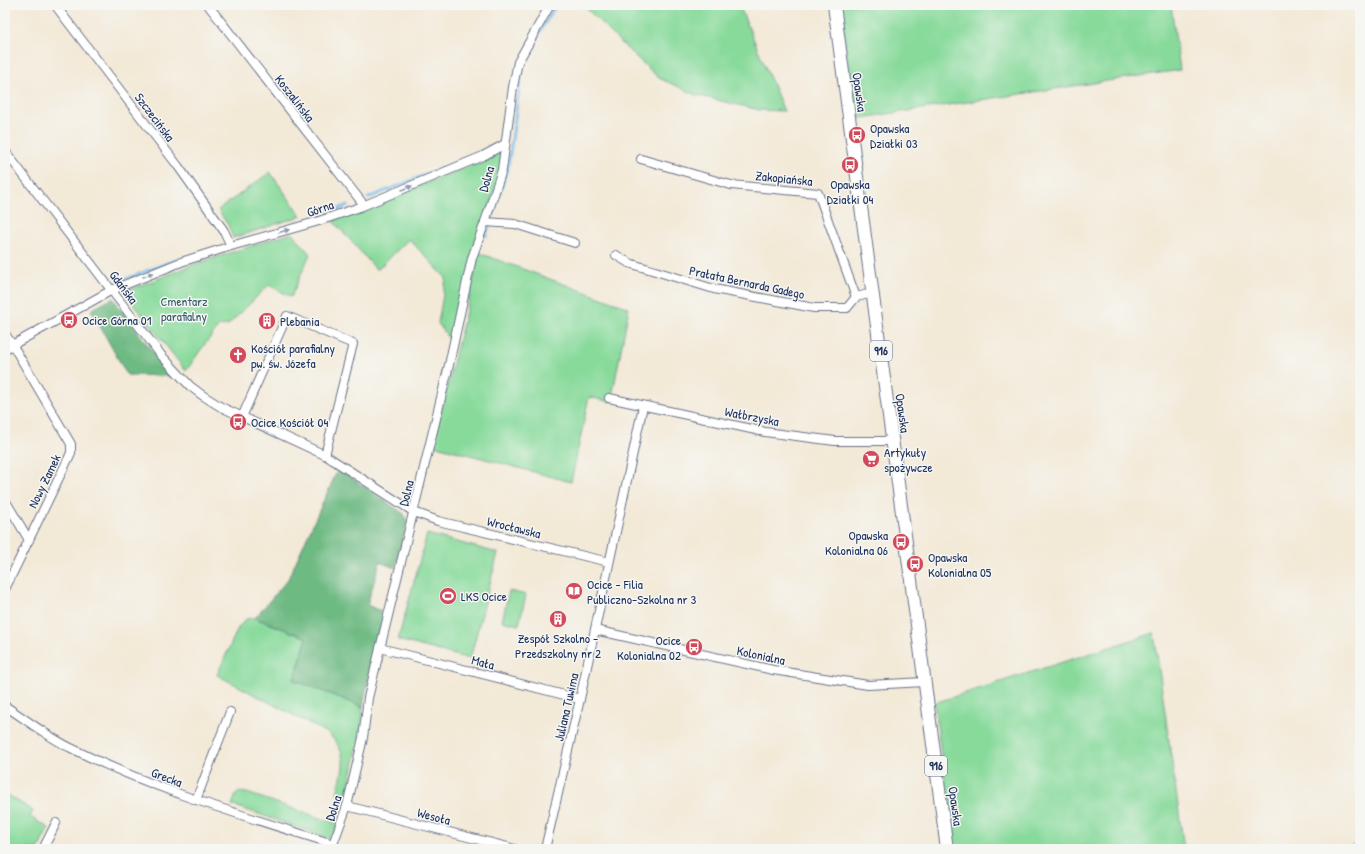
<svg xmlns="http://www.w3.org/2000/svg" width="1365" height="854" font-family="'Patrick Hand',sans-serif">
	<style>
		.green { fill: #88da9b; stroke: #52847c }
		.forest { fill: #6eba83; stroke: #447470 }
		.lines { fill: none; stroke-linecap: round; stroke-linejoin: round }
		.stream { stroke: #77bfef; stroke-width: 2.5 }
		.street-casing { stroke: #677088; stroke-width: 10 }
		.primary-casing { stroke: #677088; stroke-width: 14 }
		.street { stroke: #fff; stroke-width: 8 }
		.primary { stroke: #fff; stroke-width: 12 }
		.oneway { fill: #8d97ae }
		.labels { text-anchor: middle; stroke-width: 3; stroke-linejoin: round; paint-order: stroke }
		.shield { fill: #f6f6f2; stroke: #5d6b8a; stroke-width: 1 }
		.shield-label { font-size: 12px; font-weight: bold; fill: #1b2f5e }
		.street-label { font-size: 13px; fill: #1b2f5e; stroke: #f6f6f2 }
		.poi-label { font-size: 13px; fill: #1b2f5e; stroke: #f6f6f2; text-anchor: start }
		.park-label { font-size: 13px; fill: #365a6d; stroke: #f6f6f2 }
	</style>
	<rect width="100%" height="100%" fill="#f6f6f2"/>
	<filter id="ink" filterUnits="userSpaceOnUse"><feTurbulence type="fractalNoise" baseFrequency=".025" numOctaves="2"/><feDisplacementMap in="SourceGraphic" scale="8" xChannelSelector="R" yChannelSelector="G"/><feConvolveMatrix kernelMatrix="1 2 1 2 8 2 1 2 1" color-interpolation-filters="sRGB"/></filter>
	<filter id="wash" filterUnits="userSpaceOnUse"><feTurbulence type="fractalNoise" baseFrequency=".012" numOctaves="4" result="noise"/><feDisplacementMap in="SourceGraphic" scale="16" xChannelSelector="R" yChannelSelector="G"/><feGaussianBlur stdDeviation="0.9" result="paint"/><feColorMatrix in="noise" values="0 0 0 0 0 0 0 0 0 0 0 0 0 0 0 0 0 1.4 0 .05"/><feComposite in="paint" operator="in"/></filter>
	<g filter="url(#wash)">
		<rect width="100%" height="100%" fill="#f3e9d7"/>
		<g class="green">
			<polygon points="583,5 739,5 784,111 759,110 696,95 659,78 621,43"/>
			<polygon points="840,5 1171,5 1180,70 855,119"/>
			<polygon points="504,146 501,169 451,342 438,323 446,278 409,239 377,270 333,221 469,166"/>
			<polygon points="270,172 301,216 233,238 228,225 218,210"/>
			<polygon points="292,233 310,254 291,297 269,285 228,325 219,326 202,348 186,371 124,292 195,264"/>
			<polygon points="479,253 629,308 611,402 589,397 571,482 433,445 467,307"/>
			<polygon points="427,534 498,553 470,659 398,640"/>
			<polygon points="509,591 526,595 519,625 502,621"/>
			<path d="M255,618l52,20 -13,42 69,27 -1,18 -16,76 -9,-7c6,-27 13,-37 -8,-60l-112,-59 21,-47 8,-9z"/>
			<polygon points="1154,633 1184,849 954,849 934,703"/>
			<polygon points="237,792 247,793 338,824 332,839 232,805"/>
			<polygon points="5,793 33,811 30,817 49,828 38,849 5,849"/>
		</g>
		<g class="forest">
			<polygon points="113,298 149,347 173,376 127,375 91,310"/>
			<polygon points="338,469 404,514 407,523 395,568 380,562 367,605 384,612 371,664 363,707 294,680 307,638 255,618 288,579"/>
		</g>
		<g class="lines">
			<g class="stream">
				<polyline points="485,151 493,145"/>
				<polyline points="368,198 469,157"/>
				<polyline points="328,214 348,205"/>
				<polyline points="307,220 322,216"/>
				<polyline points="486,236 508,168 522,69 527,54 556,5"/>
				<polyline points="123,280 175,260"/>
				<polyline points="1350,849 1360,840"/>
			</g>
		</g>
	</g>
	<g filter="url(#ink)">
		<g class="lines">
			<defs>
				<g id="street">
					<polyline points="55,5 178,166 224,231 231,246"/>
					<polyline points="208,5 364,205"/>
					<polyline points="5,151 161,355 190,386 202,395 221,407 325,455 414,512 438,521 609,562"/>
					<polyline points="641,159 731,185 818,193 856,297"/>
					<polyline points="485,222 515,224 575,243"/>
					<polyline points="616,255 629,263 714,289 814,308 847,308 856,297 873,293"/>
					<polyline points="5,334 12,344 71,444 71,453 5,589"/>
					<polyline points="5,349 112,290 181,262 231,246 319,221 360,207 483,156 505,144"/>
					<polyline points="609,398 765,432 835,441 892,441"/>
					<polyline points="242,417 287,316 353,344 325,455"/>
					<polyline points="5,500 29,540"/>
					<polyline points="595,630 773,670 868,685 925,682"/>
					<polyline points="380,648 580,699"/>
					<path d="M5,706c22,14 43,31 66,42 83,42 174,68 262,96"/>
					<polyline points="196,800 230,712"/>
					<polyline points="347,806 515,849"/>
					<polyline points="43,849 56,823"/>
					<polyline points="330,849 333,844 347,806 363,738 368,698 449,365 472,258 485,222 502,170 513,87 518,62 550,5"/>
					<polyline points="545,849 580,699 643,406"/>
				</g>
				<polyline id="primary" points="834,5 947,849"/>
			</defs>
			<use href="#street" class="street-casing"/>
			<use href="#primary" class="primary-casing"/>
			<use href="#street" class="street"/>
			<use href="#primary" class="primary"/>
		</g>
		<defs><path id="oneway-solid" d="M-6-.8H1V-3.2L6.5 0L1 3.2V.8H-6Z"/></defs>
		<g class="oneway">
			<use href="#oneway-solid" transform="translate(407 188) rotate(-22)"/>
			<use href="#oneway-solid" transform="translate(284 231) rotate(-16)"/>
			<use href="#oneway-solid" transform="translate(148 275) rotate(-22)"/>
		</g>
	</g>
	<defs>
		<symbol id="bus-disc" viewBox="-11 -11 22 22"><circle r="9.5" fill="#d1495b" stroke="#f6f6f2"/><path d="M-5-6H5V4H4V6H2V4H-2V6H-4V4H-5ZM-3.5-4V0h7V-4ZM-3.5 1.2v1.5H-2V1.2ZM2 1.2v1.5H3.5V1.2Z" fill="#fff"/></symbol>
		<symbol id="building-disc" viewBox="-11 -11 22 22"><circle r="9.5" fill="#d1495b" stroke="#f6f6f2"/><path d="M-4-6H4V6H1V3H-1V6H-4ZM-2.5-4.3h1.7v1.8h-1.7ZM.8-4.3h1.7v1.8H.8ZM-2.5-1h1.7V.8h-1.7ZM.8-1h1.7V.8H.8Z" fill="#fff"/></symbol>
		<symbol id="church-disc" viewBox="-11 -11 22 22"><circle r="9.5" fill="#d1495b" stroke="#f6f6f2"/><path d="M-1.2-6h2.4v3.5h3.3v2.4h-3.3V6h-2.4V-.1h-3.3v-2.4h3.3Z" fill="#fff"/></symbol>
		<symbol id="supermarket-disc" viewBox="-11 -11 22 22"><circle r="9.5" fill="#d1495b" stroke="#f6f6f2"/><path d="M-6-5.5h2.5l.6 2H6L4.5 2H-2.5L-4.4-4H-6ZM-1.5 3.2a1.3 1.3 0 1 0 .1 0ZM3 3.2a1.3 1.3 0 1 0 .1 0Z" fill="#fff"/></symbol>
		<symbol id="library-disc" viewBox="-11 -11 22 22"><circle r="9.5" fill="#d1495b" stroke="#f6f6f2"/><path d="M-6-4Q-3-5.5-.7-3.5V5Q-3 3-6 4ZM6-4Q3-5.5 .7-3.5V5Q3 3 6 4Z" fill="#fff"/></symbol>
		<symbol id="stadium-disc" viewBox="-11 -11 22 22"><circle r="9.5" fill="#d1495b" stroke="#f6f6f2"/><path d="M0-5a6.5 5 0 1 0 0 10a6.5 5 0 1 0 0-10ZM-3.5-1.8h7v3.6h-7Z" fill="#fff"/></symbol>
	</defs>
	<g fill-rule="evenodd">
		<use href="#bus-disc" x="847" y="125" width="20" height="20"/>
		<use href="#bus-disc" x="840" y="155" width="20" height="20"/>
		<use href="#bus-disc" x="59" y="310" width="20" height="20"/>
		<use href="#building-disc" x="257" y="311" width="20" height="20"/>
		<use href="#church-disc" x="228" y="345" width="20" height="20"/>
		<use href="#bus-disc" x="228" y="412" width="20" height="20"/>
		<use href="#supermarket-disc" x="861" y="449" width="20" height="20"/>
		<use href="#bus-disc" x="891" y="532" width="20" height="20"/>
		<use href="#bus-disc" x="905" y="554" width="20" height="20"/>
		<use href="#library-disc" x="564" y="581" width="20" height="20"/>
		<use href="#stadium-disc" x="438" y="586" width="20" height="20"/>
		<use href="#building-disc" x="548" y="609" width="20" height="20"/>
		<use href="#bus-disc" x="684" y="637" width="20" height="20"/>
	</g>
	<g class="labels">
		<g class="shield">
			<rect x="870" y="341" width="22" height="20" rx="3"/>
			<rect x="925" y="756" width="22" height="20" rx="3"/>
		</g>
		<g class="shield-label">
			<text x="881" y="355">916</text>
			<text x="936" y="770">916</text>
		</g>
		<g class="street-label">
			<text transform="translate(860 92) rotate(82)" y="5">Opawska</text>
			<text transform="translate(295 98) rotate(52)" y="5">Koszalińska</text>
			<text transform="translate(155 117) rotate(53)" y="5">Szczecińska</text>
			<text transform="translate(784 178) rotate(6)" y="5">Zakopiańska</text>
			<text transform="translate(486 179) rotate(-74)" y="5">Dolna</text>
			<text transform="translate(320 208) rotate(-19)" y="5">Górna</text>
			<text transform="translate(747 282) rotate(12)" y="5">Prałata Bernarda Gadego</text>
			<text transform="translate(124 287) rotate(53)" y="5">Gdańska</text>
			<text transform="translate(903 413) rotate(82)" y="5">Opawska</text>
			<text transform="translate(752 416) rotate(11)" y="5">Wałbrzyska</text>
			<text transform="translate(44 481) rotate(-64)" y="5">Nowy Zamek</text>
			<text transform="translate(406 493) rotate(-76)" y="5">Dolna</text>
			<text transform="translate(514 527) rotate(14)" y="5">Wrocławska</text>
			<text transform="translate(761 655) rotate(12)" y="5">Kolonialna</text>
			<text transform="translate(483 662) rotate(14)" y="5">Mała</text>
			<text transform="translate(566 707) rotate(-77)" y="5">Juliana Tuwima</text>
			<text transform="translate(167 777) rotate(21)" y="5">Grecka</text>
			<text transform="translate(956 806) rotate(82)" y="5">Opawska</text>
			<text transform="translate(333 808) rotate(-72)" y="5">Dolna</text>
			<text transform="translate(434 816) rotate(15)" y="5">Wesoła</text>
		</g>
		<g class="poi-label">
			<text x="870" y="133">Opawska<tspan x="870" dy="15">Działki 03</tspan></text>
			<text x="850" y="189" text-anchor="middle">Opawska<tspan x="850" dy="15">Działki 04</tspan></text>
			<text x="82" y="325">Ocice Górna 01</text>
			<text x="280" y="326">Plebania</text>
			<text x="251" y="353">Kościół parafialny<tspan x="251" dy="15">pw. św. Józefa</tspan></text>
			<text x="251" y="427">Ocice Kościół 04</text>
			<text x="884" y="457">Artykuły<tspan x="884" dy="15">spożywcze</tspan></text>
			<text x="888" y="540" text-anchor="end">Opawska<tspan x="888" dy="15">Kolonialna 06</tspan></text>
			<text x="928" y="562">Opawska<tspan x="928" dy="15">Kolonialna 05</tspan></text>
			<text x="587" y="589">Ocice - Filia<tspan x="587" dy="15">Publiczno-Szkolna nr 3</tspan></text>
			<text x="461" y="601">LKS Ocice</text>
			<text x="558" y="643" text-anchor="middle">Zespół Szkolno -<tspan x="558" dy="15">Przedszkolny nr 2</tspan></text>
			<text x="681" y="645" text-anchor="end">Ocice<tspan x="681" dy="15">Kolonialna 02</tspan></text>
		</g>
		<g class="park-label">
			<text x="184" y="306">Cmentarz<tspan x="184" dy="15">parafialny</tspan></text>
		</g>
	</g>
	<rect width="1365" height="854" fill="none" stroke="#f6f6f2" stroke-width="20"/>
</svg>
